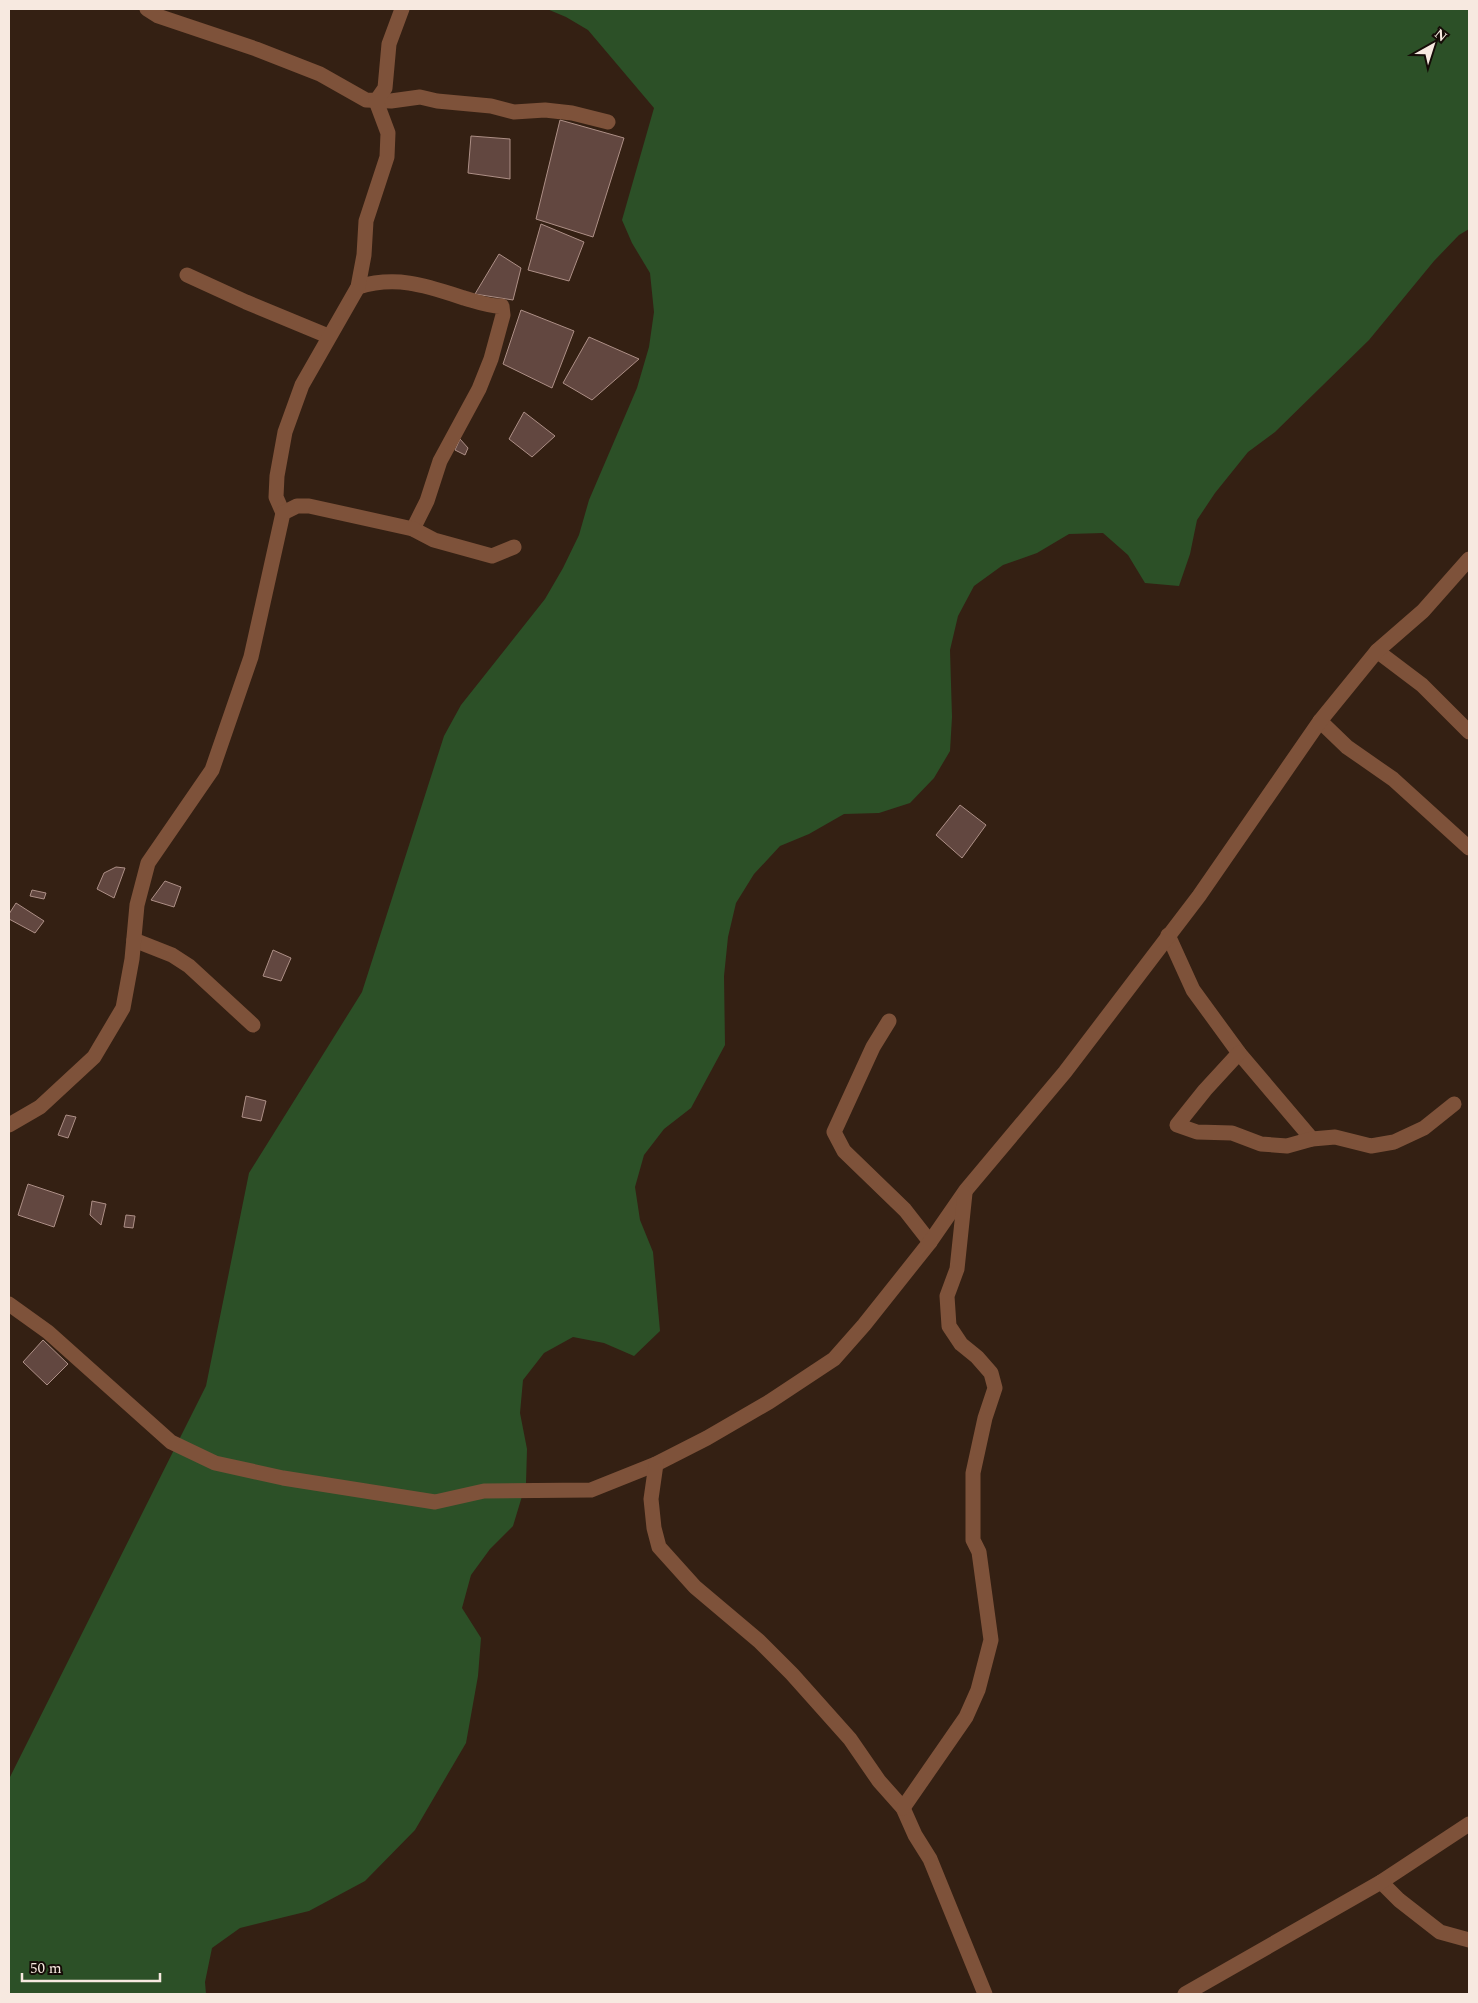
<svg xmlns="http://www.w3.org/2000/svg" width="1478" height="2003" font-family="Spectral,serif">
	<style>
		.green { fill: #2c5027 }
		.building { fill: #624740; stroke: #ad8f86 }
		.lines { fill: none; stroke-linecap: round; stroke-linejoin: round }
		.minor { stroke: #7e523a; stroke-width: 15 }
	</style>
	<rect width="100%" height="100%" fill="#342013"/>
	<polygon class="green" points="547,9 1469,9 1469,229 1459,235 1434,261 1369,340 1275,432 1248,452 1215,493 1197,520 1190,554 1179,586 1145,583 1128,555 1103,533 1069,534 1037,553 1003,565 974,586 958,616 950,650 952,717 950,751 934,778 910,803 879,813 844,814 809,834 780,846 754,874 736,903 728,937 724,976 725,1045 691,1108 664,1129 644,1155 635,1187 640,1220 653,1252 660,1331 634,1356 604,1343 573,1337 544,1353 523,1380 520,1413 527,1449 526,1483 513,1526 490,1549 471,1575 462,1608 481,1638 478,1676 466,1743 415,1830 365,1881 309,1911 240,1928 212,1948 205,1982 206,1994 9,1994 9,1779 206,1386 249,1173 362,992 444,736 461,705 545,599 563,568 579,535 589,500 637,388 649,347 654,312 650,273 632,243 622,220 654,108 588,30 566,17"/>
	<g class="building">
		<polygon points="560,120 624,138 593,237 536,219"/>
		<polygon points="471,136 510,139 510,179 468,173"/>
		<polygon points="541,224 584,242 569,281 528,270"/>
		<polygon points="499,254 521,268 513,300 475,294"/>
		<polygon points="521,310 574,331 552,388 503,364"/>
		<polygon points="589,337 639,359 592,400 563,383"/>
		<polygon points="524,412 555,436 532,457 509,439"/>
		<polygon points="460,439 468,448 465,455 455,450"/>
		<polygon points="960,805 986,825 962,858 936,835"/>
		<polygon points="116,867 125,868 114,898 97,889 104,873"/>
		<polygon points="165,881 181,887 174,907 151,900"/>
		<polygon points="32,890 46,893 44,899 30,896"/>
		<polygon points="16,903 44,921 35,933 9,919 9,914"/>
		<polygon points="273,950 291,958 281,981 263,976"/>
		<polygon points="246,1096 266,1101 261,1121 242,1117"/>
		<polygon points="66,1115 76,1117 68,1138 58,1135"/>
		<polygon points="28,1184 64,1196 54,1227 18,1215"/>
		<polygon points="92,1201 106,1204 101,1225 90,1215"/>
		<polygon points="126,1215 135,1216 133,1228 124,1227"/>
		<polygon points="43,1340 68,1364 47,1385 23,1362"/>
	</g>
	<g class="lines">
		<g class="minor">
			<polyline points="147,9 158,16 256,49 320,74 366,100 391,101 420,97 437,101 491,106 514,112 545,110 572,113 608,122"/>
			<polyline points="187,275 246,302 328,336"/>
			<path d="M358,287c39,-12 69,-1 106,11 11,3 26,9 38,8l1,9 -12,44 -12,30 -39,72 -13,40 -14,28"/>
			<polyline points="283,513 276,497 277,476 285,432 302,385 358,287 364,255 366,221 387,157 388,133 376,101 385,88 389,44 402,9"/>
			<polyline points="1377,651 1422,685 1469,732"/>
			<polyline points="1320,721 1347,747 1393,779 1469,848"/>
			<polyline points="1168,935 1193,990 1239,1053 1312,1139"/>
			<polyline points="134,940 172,955 189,966 253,1025"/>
			<polyline points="889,1021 873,1047 834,1132 844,1151 905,1210 930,1242"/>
			<polyline points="1239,1053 1205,1090 1177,1125 1197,1132 1232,1133 1261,1144 1287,1146 1312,1139 1335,1137 1371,1146 1394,1142 1424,1128 1454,1104"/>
			<polyline points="9,1125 40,1107 94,1057 123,1008 132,959 137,905 148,863 212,770 251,657 283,513 297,506 309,506 413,529 434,540 492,556 514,547"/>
			<polyline points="9,1304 48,1332 171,1442 215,1463 283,1478 435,1502 484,1491 591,1490 656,1464 707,1438 769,1402 834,1359 864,1325 930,1242 966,1190 1065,1072 1199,896 1320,721 1377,651 1423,611 1469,559"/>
			<polyline points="656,1464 651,1499 654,1528 659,1547 695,1587 759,1641 792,1674 850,1739 879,1781 903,1808 915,1835 930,1859 985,1994"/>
			<polyline points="903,1808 966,1717 978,1690 991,1640 979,1552 973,1540 973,1473 985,1418 995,1388 991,1373 977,1357 961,1344 949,1326 947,1296 957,1269 965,1193"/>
			<polyline points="1381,1882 1399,1900 1440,1932 1469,1940"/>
			<polyline points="1185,1994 1381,1882 1469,1824"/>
		</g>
	</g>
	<rect width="1478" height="2003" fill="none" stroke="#f7e9e0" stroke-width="20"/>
	<g transform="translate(1433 45) rotate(39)" stroke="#150c07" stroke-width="4" paint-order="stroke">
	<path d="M0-4L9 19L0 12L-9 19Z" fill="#f7e9e0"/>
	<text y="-8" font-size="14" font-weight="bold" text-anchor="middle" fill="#f7e9e0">N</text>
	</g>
	<path d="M22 1973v8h138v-8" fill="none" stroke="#f7e9e0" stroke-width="2.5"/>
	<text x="30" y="1973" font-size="15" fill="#f7e9e0" stroke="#150c07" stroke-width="4" paint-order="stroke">50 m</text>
</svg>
